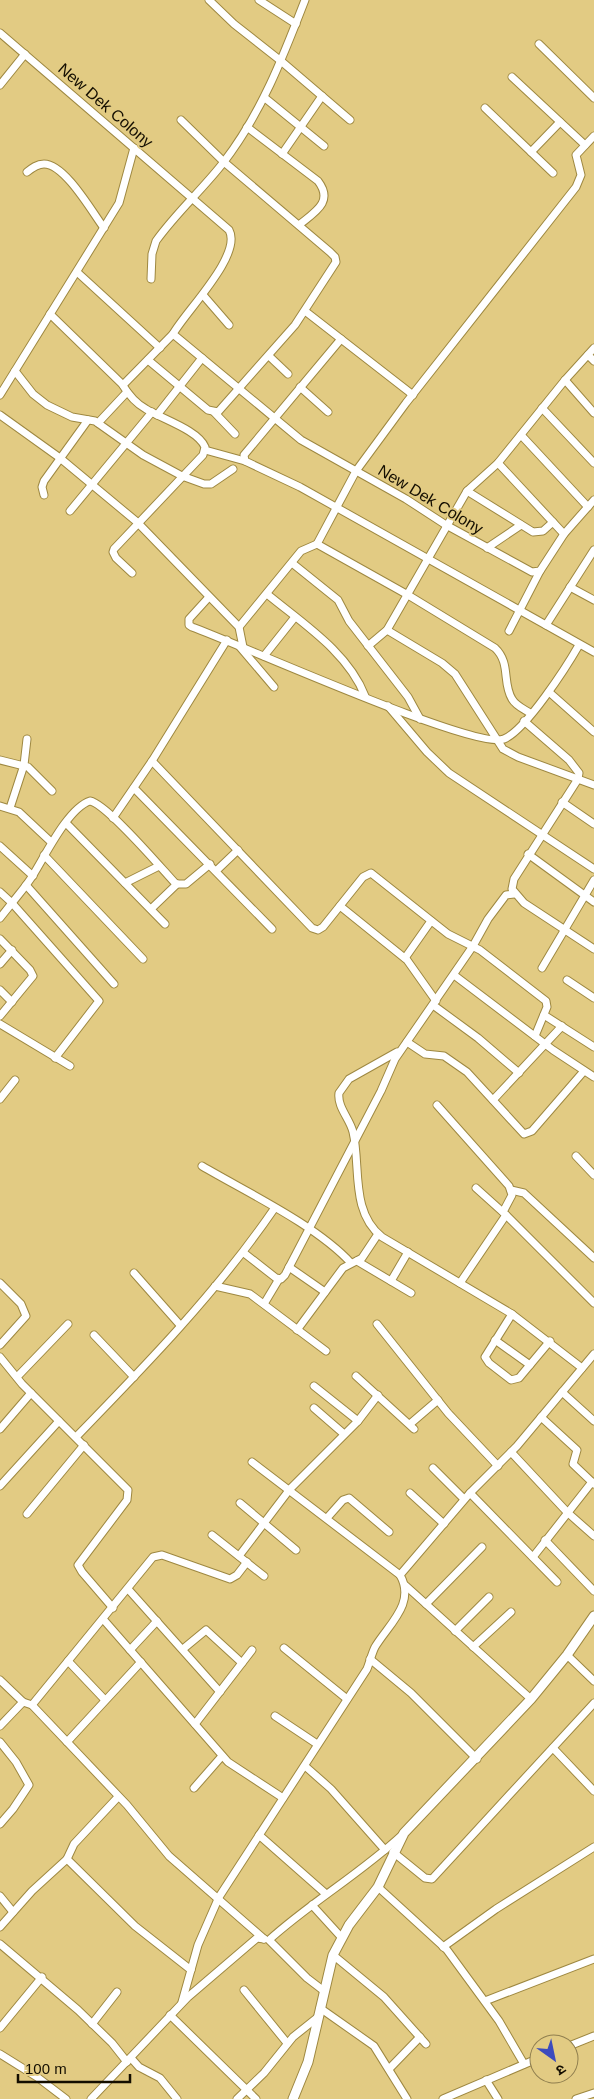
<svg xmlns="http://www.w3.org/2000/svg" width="594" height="2099" font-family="Arial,'Noto Sans Devanagari',sans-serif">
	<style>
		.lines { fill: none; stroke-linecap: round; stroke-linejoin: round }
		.minor-casing { stroke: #9e8841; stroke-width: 9 }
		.tertiary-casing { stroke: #9e8841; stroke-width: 11 }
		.minor { stroke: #fff; stroke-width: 7 }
		.tertiary { stroke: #fff; stroke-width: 9 }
		.labels { text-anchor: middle; stroke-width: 4; stroke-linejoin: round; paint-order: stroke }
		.street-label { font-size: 16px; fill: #140e00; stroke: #e2cb83 }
	</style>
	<rect width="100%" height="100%" fill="#e2cb83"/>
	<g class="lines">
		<defs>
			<g id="minor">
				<polyline points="209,0 234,24 281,61 350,120"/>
				<polyline points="259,0 296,24"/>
				<path d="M0,33l229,197c14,25 -44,82 -56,104l128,106 105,59 40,26 86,47 8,-1 24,-37 30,-34"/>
				<polyline points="539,44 594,98"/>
				<polyline points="512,77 585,145"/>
				<polyline points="0,85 25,54"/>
				<polyline points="265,98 324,146"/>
				<polyline points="485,108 553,173"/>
				<path d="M247,127l71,54c16,21 -3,31 -19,44"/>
				<polyline points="531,152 560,122"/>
				<polyline points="282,154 322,96"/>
				<path d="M27,172c5,-4 10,-8 17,-8 21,0 48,48 60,64"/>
				<polyline points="77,272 160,348"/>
				<path d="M151,279l1,-25 4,-13c20,-28 46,-51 67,-78 38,-49 60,-106 82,-163"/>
				<polyline points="203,295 229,325"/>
				<polyline points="305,311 413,395"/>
				<path d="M50,314l72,70c6,10 13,19 24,25 16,10 52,21 59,38l-2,8 -89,94 -1,3 3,6 16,15"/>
				<polyline points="341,339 244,455 245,461 300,487 594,652"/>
				<polyline points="588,355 594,361"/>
				<polyline points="269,356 288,374"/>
				<polyline points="148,360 208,410 218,412 295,325 336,262 335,257 330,252 224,162 181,120"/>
				<polyline points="15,371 33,394 47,405 72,417 95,421 143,455 182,476 204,484 211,484 233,469"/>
				<polyline points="565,380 594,413"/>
				<polyline points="123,385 173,334"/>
				<polyline points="300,387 328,412"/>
				<polyline points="0,395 119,203 134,148"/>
				<polyline points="542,408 594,463"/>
				<polyline points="214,412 235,434"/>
				<polyline points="0,415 60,458 137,522 239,627 243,647"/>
				<polyline points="157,415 202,358"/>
				<polyline points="98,423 127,392"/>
				<polyline points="521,435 588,507"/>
				<polyline points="205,450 245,461"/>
				<polyline points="498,463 564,534"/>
				<polyline points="467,491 533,532 543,531 553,522"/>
				<polyline points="44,495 42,487 44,481 88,420"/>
				<polyline points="70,511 152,412"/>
				<polyline points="487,548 521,525"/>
				<polyline points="292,563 338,600 349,621 408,697 420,719"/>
				<polyline points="570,587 594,600"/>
				<path d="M267,594c35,29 81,58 98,102"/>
				<path d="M209,597l-20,22v6l3,2c45,16 284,124 312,112 22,-9 63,-73 75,-94"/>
				<polyline points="546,625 594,550"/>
				<polyline points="239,627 301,551 317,544"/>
				<polyline points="387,630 442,663 455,674 503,749 518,757 594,785"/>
				<polyline points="509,631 540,571"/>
				<polyline points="368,646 387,630 467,491 498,463 565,380 594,348"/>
				<polyline points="240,647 274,687"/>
				<polyline points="264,656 295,617"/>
				<polyline points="549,692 594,732"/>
				<polyline points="388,706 427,752 449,773 594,869"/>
				<path d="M530,713c-6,-4 -14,-7 -18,-14 -10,-16 -1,-36 -17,-51l-87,-53 -91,-51 39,-73 50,-68 170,-216 5,-12 -5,-20 18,-19"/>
				<polyline points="524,721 569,760 579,773 578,779 514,879 512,889 524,903 594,949"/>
				<polyline points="0,760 28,767 52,791"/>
				<polyline points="152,761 312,928 318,930 323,927 363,877 371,873 448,934 480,950 546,1001 547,1007 535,1036"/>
				<polyline points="134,788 272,929"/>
				<polyline points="562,802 594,824"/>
				<polyline points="0,806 19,812 51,842"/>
				<polyline points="10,808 24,765 27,739"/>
				<polyline points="113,818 152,761 227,640"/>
				<polyline points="66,823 165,924"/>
				<polyline points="0,846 33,876"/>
				<polyline points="528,854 594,902"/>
				<polyline points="44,855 143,959"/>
				<polyline points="216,871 238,850"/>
				<polyline points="125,883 159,866"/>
				<polyline points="26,885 114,984"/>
				<path d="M0,892l12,11c7,-9 15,-18 21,-28 12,-19 35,-67 57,-74 17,3 71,67 86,83h10l24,-20"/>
				<polyline points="340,906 407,960 436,1001"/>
				<polyline points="151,909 177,884"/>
				<polyline points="0,918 12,903 99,1001 55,1058"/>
				<polyline points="0,939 30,970 33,976 0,1016"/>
				<polyline points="405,958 431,921"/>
				<polyline points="0,964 12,950"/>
				<polyline points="542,968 594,880"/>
				<polyline points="454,975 553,1050 594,1077"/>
				<polyline points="567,980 594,998"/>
				<polyline points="0,990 12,1002"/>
				<polyline points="433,1005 478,1038 519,1073"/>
				<polyline points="544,1015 594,1047"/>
				<polyline points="0,1024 70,1066"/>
				<polyline points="407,1042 425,1054 444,1056 467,1072 524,1134 532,1131 584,1071"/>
				<path d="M397,1052l-48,27 -10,14c-2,14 11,26 14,39 8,34 -3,80 29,105l130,77 70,54"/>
				<polyline points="0,1099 15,1080"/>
				<polyline points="493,1100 562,1026"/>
				<polyline points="437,1105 509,1186 512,1195 503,1212"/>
				<polyline points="576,1156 594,1175"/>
				<path d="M202,1166c46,27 114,59 149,97"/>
				<polyline points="476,1188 506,1215 594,1303"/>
				<polyline points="511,1190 524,1193 594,1258"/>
				<polyline points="244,1253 276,1278 281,1279 285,1275 381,1091 395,1059 473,946 488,919 506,895 514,894"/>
				<polyline points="357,1261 411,1293"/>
				<polyline points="289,1267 325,1292"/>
				<polyline points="134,1273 180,1325"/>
				<polyline points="391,1281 408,1252"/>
				<polyline points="0,1283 21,1304 26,1316 0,1345"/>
				<polyline points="460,1283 506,1215"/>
				<polyline points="215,1286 250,1294 326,1351"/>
				<polyline points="264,1304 279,1279"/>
				<polyline points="512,1314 485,1357 489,1363 511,1380 519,1378 550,1341"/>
				<polyline points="377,1324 448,1413 498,1466"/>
				<polyline points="297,1330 343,1268 362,1258 378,1234"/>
				<polyline points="94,1335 134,1377"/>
				<polyline points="495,1340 530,1365"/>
				<polyline points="0,1357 22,1384 128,1490 127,1500 78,1565 82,1572 113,1608"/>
				<polyline points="356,1376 414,1429"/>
				<polyline points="17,1377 68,1324"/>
				<polyline points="314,1386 358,1421"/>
				<polyline points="562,1392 594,1421"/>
				<polyline points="314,1408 344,1434"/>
				<polyline points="541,1417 577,1450 573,1464 594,1484"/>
				<polyline points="410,1424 438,1400"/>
				<polyline points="0,1429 31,1393"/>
				<path d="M76,1437c70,-72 141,-145 198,-228"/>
				<polyline points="511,1452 567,1512 594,1536"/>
				<polyline points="252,1462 400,1575"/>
				<polyline points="433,1468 464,1499"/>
				<polyline points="0,1486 59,1421"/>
				<polyline points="410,1493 444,1524"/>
				<polyline points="470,1493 557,1582"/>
				<polyline points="240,1503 296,1550"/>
				<polyline points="27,1514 84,1445"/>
				<polyline points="327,1518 343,1500 349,1498 389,1532"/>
				<polyline points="212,1535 264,1576"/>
				<polyline points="545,1540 594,1591"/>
				<polyline points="239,1556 290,1489 358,1421 378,1395"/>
				<polyline points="533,1557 592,1482"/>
				<polyline points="406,1586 531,1699"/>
				<polyline points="128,1589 220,1692"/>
				<polyline points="426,1604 482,1547"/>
				<polyline points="103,1619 228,1762 283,1798"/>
				<polyline points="455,1631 489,1597"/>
				<polyline points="473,1647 511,1612"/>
				<polyline points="284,1648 347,1699"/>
				<polyline points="183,1649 206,1630 242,1663"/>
				<polyline points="130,1650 157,1621"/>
				<polyline points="567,1655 594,1681"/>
				<polyline points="370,1659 411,1693 477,1759"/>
				<polyline points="68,1661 105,1700"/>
				<polyline points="0,1680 23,1702 32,1705 127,1805 169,1856 264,1939"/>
				<polyline points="32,1705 153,1557 162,1555 230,1579 237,1575 247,1562"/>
				<polyline points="275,1716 317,1744"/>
				<polyline points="195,1724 252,1650"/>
				<polyline points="0,1726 23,1702"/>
				<polyline points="0,1742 16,1762 29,1785 13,1809 0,1824"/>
				<polyline points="67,1742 141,1662"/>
				<polyline points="553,1748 594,1791"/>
				<polyline points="305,1766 331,1789 385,1850"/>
				<polyline points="194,1788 222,1756"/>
				<polyline points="259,1835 326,1894"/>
				<polyline points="393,1852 425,1878 432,1879 594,1703"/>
				<polyline points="67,1859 135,1926 191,1970"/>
				<polyline points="378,1887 447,1950 499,2021 524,2064"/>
				<polyline points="0,1896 13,1912"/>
				<polyline points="312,1905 342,1938"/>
				<polyline points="0,1927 32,1891 67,1859 74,1844 118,1797"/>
				<polyline points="0,1944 78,2010 112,2043 127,2062"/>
				<polyline points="443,1947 496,1909 594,1847"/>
				<polyline points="333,1955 384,1997 426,2044"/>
				<polyline points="244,1990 287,2043"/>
				<path d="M324,1991l-17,-13 -38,-38c42,-38 91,-66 133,-105"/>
				<polyline points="485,2001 594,1959"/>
				<path d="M182,2002l16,-57 21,-48 148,-228c3,-8 5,-16 8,-22 14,-23 41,-44 25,-72l70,-82 47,-47 77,-92"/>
				<polyline points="320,2008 374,2046 407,2099"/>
				<polyline points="170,2015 256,2099"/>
				<polyline points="92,2024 117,1992"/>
				<polyline points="0,2028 42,1977"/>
				<polyline points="569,2046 594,2036"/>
				<polyline points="0,2054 37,2077 66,2099"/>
				<polyline points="131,2058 139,2067 160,2078 177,2099"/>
				<polyline points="389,2069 420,2037"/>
				<polyline points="486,2080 498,2099"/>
				<polyline points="91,2099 188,1997 257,1938 264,1939"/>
				<polyline points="237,2099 264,2073 293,2037 318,2017"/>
				<polyline points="443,2099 539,2058"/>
				<polyline points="576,2099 594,2093"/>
			</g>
			<polyline id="tertiary" points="293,2099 308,2062 333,1955 349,1925 378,1887 404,1833 531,1699 567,1655 594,1616"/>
		</defs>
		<use href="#minor" class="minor-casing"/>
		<use href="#tertiary" class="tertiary-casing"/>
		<use href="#minor" class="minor"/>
		<use href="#tertiary" class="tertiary"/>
	</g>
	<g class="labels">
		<g class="street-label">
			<text transform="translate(106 105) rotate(41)" y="6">New Dek Colony</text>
			<text transform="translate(431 499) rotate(31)" y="6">New Dek Colony</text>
		</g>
	</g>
	<g transform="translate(554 2059) rotate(147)"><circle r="24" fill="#e2cb83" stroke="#907f4f"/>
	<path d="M0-4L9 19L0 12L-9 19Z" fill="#3c4bbe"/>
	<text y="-8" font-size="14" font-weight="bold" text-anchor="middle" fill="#140e00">उ</text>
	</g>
	<path d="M18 2074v8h112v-8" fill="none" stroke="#140e00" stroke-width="2.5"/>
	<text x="25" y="2074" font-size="15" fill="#140e00" stroke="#e2cb83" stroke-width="4" paint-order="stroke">100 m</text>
</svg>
